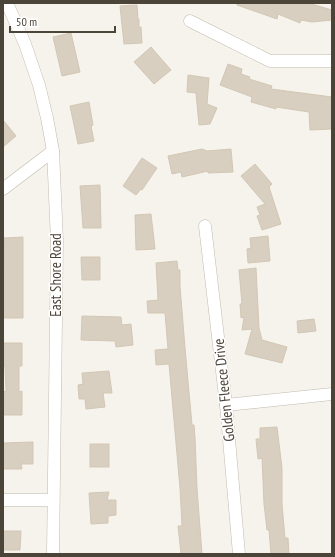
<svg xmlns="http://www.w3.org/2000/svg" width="335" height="557" font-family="'PT Sans Narrow',sans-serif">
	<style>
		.building { fill: #d8cfc1; stroke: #d3c7b4 }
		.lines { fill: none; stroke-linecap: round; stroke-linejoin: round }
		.street-casing { stroke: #c2bbae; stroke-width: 13 }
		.street { stroke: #fff; stroke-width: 12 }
		.labels { text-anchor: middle; stroke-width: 3; stroke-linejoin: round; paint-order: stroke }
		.street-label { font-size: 15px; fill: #4b4439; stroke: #fff }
	</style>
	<rect width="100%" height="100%" fill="#f6f3ec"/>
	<g class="building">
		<polygon points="237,3 308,3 332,10 332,20 312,22 301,20 300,23 278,14 277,19 237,5"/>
		<polygon points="137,5 138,19 139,19 139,27 141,27 142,43 124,44 120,6"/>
		<polygon points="71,33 80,72 62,76 53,37"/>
		<polygon points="151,47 171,70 154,84 134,62"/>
		<polygon points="228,64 242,69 241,74 250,77 249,79 272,86 271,89 332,97 332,129 310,130 309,112 276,107 276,109 251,102 252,97 220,85"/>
		<polygon points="188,75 209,78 207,104 217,108 210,124 199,125 196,93 187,92"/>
		<polygon points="89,102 93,125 91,126 94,141 78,144 70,106"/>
		<polygon points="3,120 16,136 3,147"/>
		<polygon points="202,149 207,151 231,149 233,172 208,173 208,171 182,177 181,172 172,174 168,156"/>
		<polygon points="142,158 157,168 142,190 141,189 136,195 123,186"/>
		<polygon points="255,164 272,184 269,187 281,224 262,230 257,216 260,215 257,207 265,204 241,176"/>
		<polygon points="100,185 101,228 83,228 80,186"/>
		<polygon points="151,214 155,249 136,250 135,215"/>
		<polygon points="268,236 270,261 248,263 247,249 251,248 250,238"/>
		<polygon points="23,237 23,318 3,318 4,238"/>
		<polygon points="81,257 100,257 100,280 82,280"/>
		<polygon points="177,261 178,270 180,270 180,286 185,348 192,425 194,425 195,438 197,488 202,554 181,554 178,526 182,526 180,488 169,364 156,365 155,350 168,349 165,313 148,313 147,301 158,300 156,263"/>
		<polygon points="256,268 259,328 262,340 287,347 282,363 245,354 252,329 242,330 244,317 241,318 240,304 242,304 239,270"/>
		<polygon points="82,316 121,317 122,325 131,324 133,345 116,347 115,341 81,340"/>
		<polygon points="314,319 316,331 298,333 297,321"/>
		<polygon points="3,343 22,343 22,366 19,366 19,392 22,391 22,415 3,415 3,392 6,391 5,366 3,366"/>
		<polygon points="109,371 112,393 103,393 105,407 86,409 85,399 79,399 78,385 83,384 82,373"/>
		<polygon points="277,427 282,468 282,504 285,538 288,538 289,554 271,554 269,530 267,530 264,504 262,458 258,459 256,439 260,439 260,428"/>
		<polygon points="33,442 33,464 21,464 22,469 3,469 3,443"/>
		<rect x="90" y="444" width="19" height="23"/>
		<polygon points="109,492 107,500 116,500 116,515 108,516 108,523 91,524 89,493"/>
		<polygon points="3,531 21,531 20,550 3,550"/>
	</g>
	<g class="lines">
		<defs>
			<g id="street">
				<polyline points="7,3 25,44 39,85 47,118 53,151 57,241 53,554"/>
				<polyline points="190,21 270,61 332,61"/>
				<polyline points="3,189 53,151"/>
				<polyline points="205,226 226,405 239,554"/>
				<polyline points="226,405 332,394"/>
				<polyline points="3,500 53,500"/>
			</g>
		</defs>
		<use href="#street" class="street-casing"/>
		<use href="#street" class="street"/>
	</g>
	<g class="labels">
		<g class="street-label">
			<text transform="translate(56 275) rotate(-90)" y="5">East Shore Road</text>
			<text transform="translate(224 390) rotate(-96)" y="5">Golden Fleece Drive</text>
		</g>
	</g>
	<rect width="335" height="557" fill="none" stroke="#4b4439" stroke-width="8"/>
	<path d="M10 26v6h105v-6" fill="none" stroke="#4b4439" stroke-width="2"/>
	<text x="16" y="26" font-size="12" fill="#4b4439" stroke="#ffffff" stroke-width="3" paint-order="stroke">50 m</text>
</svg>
